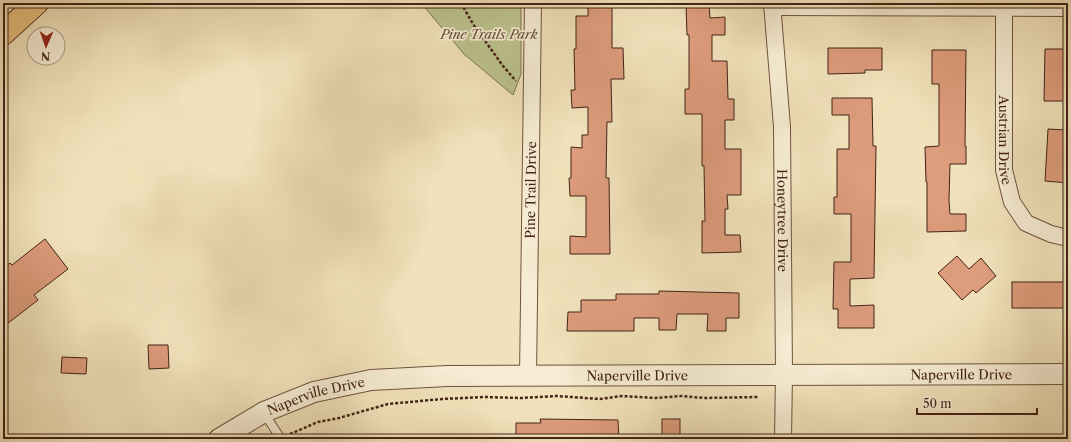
<svg xmlns="http://www.w3.org/2000/svg" width="1071" height="442" font-family="'Libre Caslon Text',serif">
	<style>
		.green { fill: #bcc38e; stroke: #807352 }
		.building { fill: #dd9c7c; stroke: #432316 }
		.lines { fill: none; stroke-linecap: round; stroke-linejoin: round }
		.service-casing { stroke: #6e533f; stroke-width: 10 }
		.minor-casing { stroke: #6e533f; stroke-width: 18 }
		.tertiary-casing { stroke: #6e533f; stroke-width: 22 }
		.primary-casing { stroke: #432316; stroke-width: 24 }
		.path { stroke: #432316; stroke-width: 2.5; stroke-dasharray: 3 2; stroke-linecap: butt }
		.service { stroke: #f6ecd3; stroke-width: 8 }
		.minor { stroke: #f6ecd3; stroke-width: 16 }
		.tertiary { stroke: #f6ecd3; stroke-width: 20 }
		.primary { stroke: #e8c17e; stroke-width: 22 }
		.labels { text-anchor: middle; stroke-width: 3.5; stroke-linejoin: round; paint-order: stroke }
		.park-label { font-size: 13px; font-style: italic; fill: #614b34; stroke: #f6ecd3 }
		.street-label { font-size: 13px; fill: #432316; stroke: #f6ecd3 }
	</style>
	<rect width="100%" height="100%" fill="#f1e2bb"/>
	<filter id="stains"><feTurbulence type="fractalNoise" baseFrequency=".005" numOctaves="4"/><feColorMatrix values="0 0 0 0 .2 0 0 0 0 .09 0 0 0 0 .02 0 0 0 .5 -.17"/></filter>
	<radialGradient id="worn" r=".72"><stop offset=".6" stop-color="#630" stop-opacity="0"/><stop offset="1" stop-color="#630" stop-opacity=".3"/></radialGradient>
	<polygon class="green" points="421,3 521,3 521,74 513,95 464,54"/>
	<g class="building">
		<polygon points="709,3 710,18 725,17 725,35 712,35 712,61 727,61 728,99 734,99 734,120 725,120 725,149 741,149 741,195 727,195 728,209 725,209 725,235 740,235 741,252 702,253 702,221 705,221 704,166 702,166 702,114 685,114 685,89 689,89 689,35 687,35 686,4"/>
		<polygon points="588,4 612,4 612,48 623,48 624,79 611,79 612,122 607,122 606,178 609,178 610,254 570,254 570,236 586,237 586,196 570,196 569,178 571,178 571,147 582,148 582,135 588,135 588,107 572,108 571,90 575,90 574,49 576,49 576,16 588,16"/>
		<polygon points="828,48 882,48 882,70 865,70 865,73 828,74"/>
		<polygon points="1045,49 1068,49 1068,84 1065,84 1065,101 1044,101"/>
		<polygon points="932,50 966,50 965,146 966,146 966,164 950,164 949,200 950,214 966,214 966,231 927,232 927,182 926,182 925,147 939,146 939,84 932,84"/>
		<polygon points="832,98 872,98 873,146 876,146 874,278 850,279 850,306 874,305 874,328 838,328 838,309 833,309 834,262 851,262 851,214 834,214 834,197 837,197 837,149 849,149 849,115 832,115"/>
		<polygon points="1048,129 1067,130 1066,146 1068,146 1068,183 1045,181"/>
		<polygon points="45,239 68,269 34,295 38,300 3,327 3,268 10,263 12,265"/>
		<polygon points="957,256 969,269 981,258 996,276 976,293 973,290 962,300 938,273"/>
		<rect x="1012" y="282" width="56" height="26"/>
		<polygon points="659,291 739,293 739,318 726,318 726,331 707,331 708,314 677,314 676,330 659,330 659,318 634,318 634,331 567,331 568,312 581,312 581,300 616,300 616,294 659,294"/>
		<polygon points="148,345 168,345 169,368 149,369"/>
		<polygon points="62,357 87,358 86,374 61,373"/>
		<polygon points="540,419 618,420 619,439 516,439 516,423 541,423"/>
		<rect x="662" y="419" width="18" height="20"/>
	</g>
	<g class="lines">
		<defs>
			<polyline id="service" points="264,413 281,439"/>
			<g id="minor">
				<path id="s1" d="M772,3l10,124 2,247 -1,65"/>
				<polyline points="772,7 1068,8"/>
				<path id="s2" d="M1004,7v163l8,32 14,21 25,11 17,4"/>
				<path id="s3" d="M528,376l5,-373"/>
			</g>
			<g id="tertiary">
				<path id="s4" d="M219,439l45,-27 50,-20 57,-12 76,-4 621,-2"/>
			</g>
			<polyline id="primary" points="3,34 37,3"/>
		</defs>
		<use href="#service" class="service-casing"/>
		<use href="#minor" class="minor-casing"/>
		<use href="#tertiary" class="tertiary-casing"/>
		<use href="#primary" class="primary-casing"/>
		<g class="path">
			<polyline points="461,3 473,24 503,66 516,81"/>
			<polyline points="290,434 318,422 339,418 388,404 442,399 484,397 521,398 557,396 600,399 622,396 655,398 681,396 704,398 758,397"/>
		</g>
		<use href="#service" class="service"/>
		<use href="#minor" class="minor"/>
		<use href="#tertiary" class="tertiary"/>
		<use href="#primary" class="primary"/>
	</g>
	<g class="labels">
		<g class="park-label">
			<text x="489" y="39">Pine Trails Park</text>
		</g>
		<g class="street-label">
			<text dy="5" stroke="none"><textPath href="#s2" startOffset="133">Austrian Drive</textPath></text>
			<text dy="5" stroke="none"><textPath href="#s3" startOffset="186">Pine Trail Drive</textPath></text>
			<text dy="5" stroke="none"><textPath href="#s1" startOffset="218">Honeytree Drive</textPath></text>
			<text dy="5" stroke="none"><textPath href="#s4" startOffset="755">Naperville Drive</textPath></text>
			<text dy="5" stroke="none"><textPath href="#s4" startOffset="431">Naperville Drive</textPath></text>
			<text dy="5" stroke="none"><textPath href="#s4" startOffset="107">Naperville Drive</textPath></text>
		</g>
	</g>
	<rect width="1071" height="442" fill="none" stroke="#f1e2bb" stroke-width="16"/>
	<rect x="4" y="4" width="1063" height="434" fill="none" stroke="#432316" stroke-width="2"/>
	<rect x="8" y="8" width="1055" height="426" fill="none" stroke="#432316"/>
	<g transform="translate(46 46) rotate(182)"><circle r="19" fill="#f6ecd3" stroke="#ae9c87"/>
	<path d="M0-3L7 15L0 10L-7 15Z" fill="#8f2418"/>
	<text y="-6" font-size="11" font-weight="bold" text-anchor="middle" fill="#432316">N</text>
	</g>
	<path d="M917 408v6h120v-6" fill="none" stroke="#432316" stroke-width="2"/>
	<text x="923" y="408" font-size="12" fill="#432316" stroke="#f6ecd3" stroke-width="3" paint-order="stroke">50 m</text>
	<rect width="100%" height="100%" filter="url(#stains)"/>
	<rect width="100%" height="100%" fill="url(#worn)"/>
</svg>
